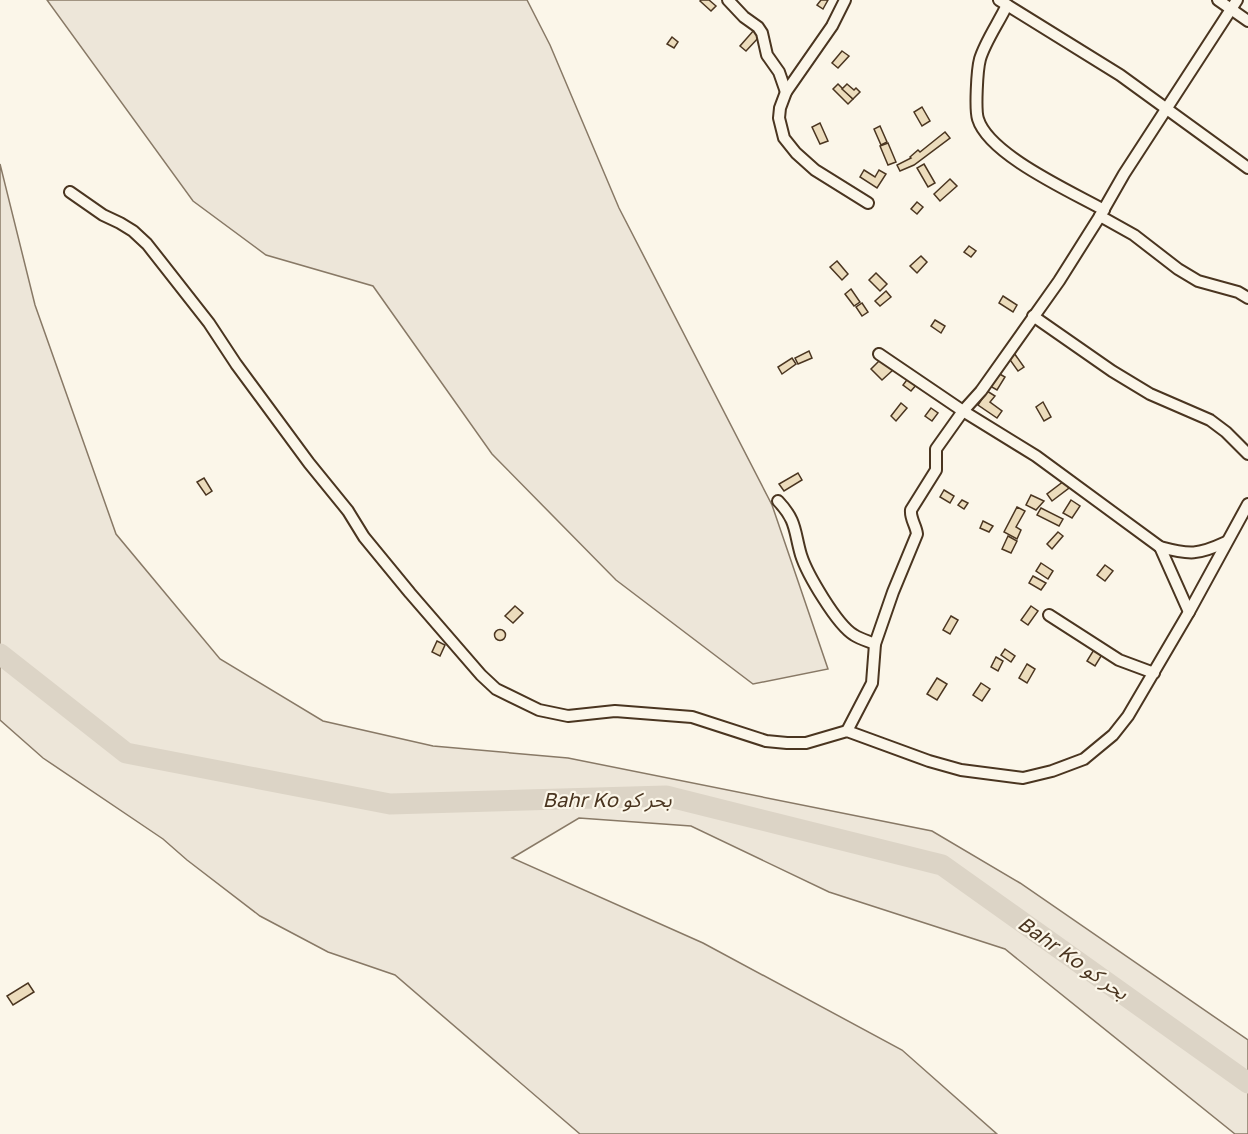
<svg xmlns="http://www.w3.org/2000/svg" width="1248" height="1134" font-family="'Golos Text','Noto Sans Arabic',sans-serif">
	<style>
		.green { fill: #ede6d9; stroke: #887966; stroke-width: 1.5 }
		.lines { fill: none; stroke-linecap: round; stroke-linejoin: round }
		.river { stroke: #dcd4c6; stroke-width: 21 }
		.building { fill: #ecdcbc; stroke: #4a3520; stroke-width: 1.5 }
		.street-casing { stroke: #4a3520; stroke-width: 14 }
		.street { stroke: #fbf6e9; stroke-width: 10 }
		.labels { text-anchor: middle; stroke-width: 4.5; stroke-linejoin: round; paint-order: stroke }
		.water-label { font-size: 20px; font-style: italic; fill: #4a3520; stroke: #fbf6e9 }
	</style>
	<rect width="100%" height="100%" fill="#fbf6e9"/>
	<g class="green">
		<polygon points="47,0 527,0 550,45 619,208 772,505 828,669 753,684 616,580 492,454 373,286 266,255 193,201"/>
		<polygon points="0,164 35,305 116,534 220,659 323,721 433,746 568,758 932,831 1020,883 1248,1040 1248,1134 1235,1134 1005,949 829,892 691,826 579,818 512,858 703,943 902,1050 997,1134 580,1134 395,975 328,952 260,916 187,860 163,839 43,758 0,720"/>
	</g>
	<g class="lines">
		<polyline class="river" points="0,654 126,753 390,804 666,796 942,865 1248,1083"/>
	</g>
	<g class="building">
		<polygon points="701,0 709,0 716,6 711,11 700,1"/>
		<polygon points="821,0 828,0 823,9 817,5"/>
		<polygon points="754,30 760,36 746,51 740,46"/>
		<polygon points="672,37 678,42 674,48 667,44"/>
		<polygon points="842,51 849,56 838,68 832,63"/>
		<polygon points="838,84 853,99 848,104 833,89"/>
		<polygon points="847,84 854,90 856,88 860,92 853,99 842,89"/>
		<polygon points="922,107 930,121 922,126 914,112"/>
		<polygon points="820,123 828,141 820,144 812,127"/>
		<polygon points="880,126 887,142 881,145 874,129"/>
		<polygon points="945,132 950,138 914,165 900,171 897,165 911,158 910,157 918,150 920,152"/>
		<polygon points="888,143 896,162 888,165 880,146"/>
		<polygon points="924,164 935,183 928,187 917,168"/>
		<polygon points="864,170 875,177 879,170 886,174 877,188 860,177"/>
		<polygon points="950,179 957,186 940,201 934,194"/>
		<polygon points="917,202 923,207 917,214 911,209"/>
		<polygon points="969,246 976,251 971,257 964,252"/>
		<polygon points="921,256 927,262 917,273 910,266"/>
		<polygon points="837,261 848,274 842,280 830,267"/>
		<polygon points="876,273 887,284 880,291 869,280"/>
		<polygon points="851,289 860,302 854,306 845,294"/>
		<polygon points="886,291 891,297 880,306 875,301"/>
		<polygon points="1003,296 1017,305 1013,312 999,303"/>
		<polygon points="862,303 868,312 862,316 856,307"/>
		<polygon points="935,320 945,326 941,333 931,326"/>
		<polygon points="809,351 812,358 798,364 795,358"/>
		<polygon points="1014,353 1024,367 1018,371 1008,357"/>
		<polygon points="792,358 796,364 782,374 778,367"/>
		<polygon points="882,358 893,370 882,380 871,369"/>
		<polygon points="998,373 1005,377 997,390 990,386"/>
		<polygon points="909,377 917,384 911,391 903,385"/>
		<polygon points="987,391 995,396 990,402 1002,411 997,418 978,405"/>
		<polygon points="1043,402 1051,417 1044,421 1036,407"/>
		<polygon points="901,403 907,408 896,421 891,416"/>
		<polygon points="931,408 938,413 932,421 925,416"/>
		<polygon points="798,473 802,480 784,491 779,484"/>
		<polygon points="204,478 212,491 206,495 197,482"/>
		<polygon points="1064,481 1069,488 1052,501 1047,494"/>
		<polygon points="944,490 954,496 950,503 940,497"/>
		<polygon points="1031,495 1044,501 1036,510 1026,505"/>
		<polygon points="962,500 968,503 964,509 958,505"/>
		<polygon points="1071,500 1080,506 1072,518 1063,513"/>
		<polygon points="1017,507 1025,511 1016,527 1021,530 1017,539 1004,532"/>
		<polygon points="1041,508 1063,519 1059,526 1037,515"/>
		<polygon points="983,521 993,526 989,532 980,528"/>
		<polygon points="1058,532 1063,536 1052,549 1047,544"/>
		<polygon points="1008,536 1017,541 1011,553 1002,549"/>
		<polygon points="1041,563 1053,571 1048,579 1036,571"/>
		<polygon points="1105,565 1113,571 1105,581 1097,575"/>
		<polygon points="1033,576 1046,583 1041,590 1029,583"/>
		<polygon points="515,606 523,613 513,623 505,616"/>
		<polygon points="1031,606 1038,611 1028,625 1021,620"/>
		<polygon points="951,616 958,620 950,634 943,630"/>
		<circle cx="500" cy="635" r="5.5"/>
		<polygon points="437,641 445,645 440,656 432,652"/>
		<polygon points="1095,648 1103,653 1095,666 1087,661"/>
		<polygon points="1005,649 1015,656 1011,662 1001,655"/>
		<polygon points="996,657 1003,661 998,671 991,667"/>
		<polygon points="1027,664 1035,669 1027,683 1019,678"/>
		<polygon points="937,678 947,684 937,700 927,694"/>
		<polygon points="981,683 990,689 982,701 973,695"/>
		<polygon points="28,983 34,992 13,1005 7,996"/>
	</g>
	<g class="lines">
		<defs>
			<g id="street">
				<polyline points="728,0 744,17 758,27 762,33 767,55 779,72 786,92"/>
				<polyline points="845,0 832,26 786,92 780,108 779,118 784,138 796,153 815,170 868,203"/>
				<polyline points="999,0 1120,75 1248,168"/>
				<polyline points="1218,0 1248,21"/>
				<path d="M1007,5c-8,17 -22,37 -27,54 -3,11 -5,51 -2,60 11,36 94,73 126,91"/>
				<polyline points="70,192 103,215 120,223 133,231 147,244 209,323 236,364 309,463 348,511 364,537 410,593 481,675 496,689 539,710 568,716 615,711 692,717 766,741 787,743 806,743 847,731 929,761 961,770 1023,778 1052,771 1084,759 1113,735 1128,716 1189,612 1248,504"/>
				<polyline points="1100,216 1134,235 1178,269 1198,281 1238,292 1248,298"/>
				<polyline points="1033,316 1112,371 1150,394 1210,420 1226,432 1248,454"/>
				<path d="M879,354l84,57 73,45 124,91c30,8 38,8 66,-5"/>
				<path d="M778,501c19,20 16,30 23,54 6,19 36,70 53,80 6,4 14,6 21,9"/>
				<polyline points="1160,547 1189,612"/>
				<polyline points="1049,615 1119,660 1154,673"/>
				<path d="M847,731l25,-48 3,-39 18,-52 24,-58c-1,-9 -7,-15 -6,-24l25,-40v-21l27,-38 18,-20 78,-110 41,-65 24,-42 113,-174"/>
			</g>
		</defs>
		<use href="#street" class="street-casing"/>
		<use href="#street" class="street"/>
	</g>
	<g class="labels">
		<g class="water-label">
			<text x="607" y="807">Bahr Ko بحر كو</text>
			<text transform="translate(1073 958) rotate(35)" y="7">Bahr Ko بحر كو</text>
		</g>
	</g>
</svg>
